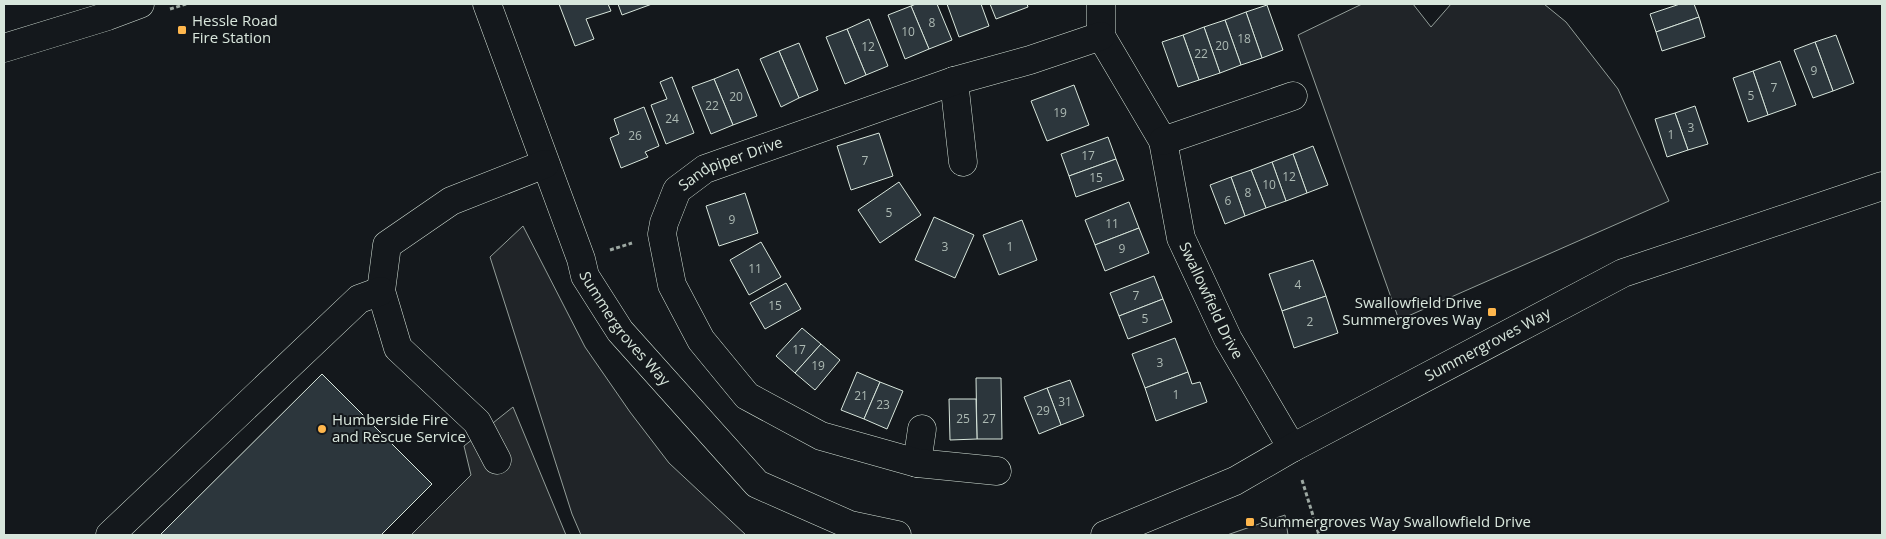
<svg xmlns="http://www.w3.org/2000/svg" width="1886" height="539" font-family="'Open Sans',sans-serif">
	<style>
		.green { fill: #202428; stroke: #939e99 }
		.parking { fill: #24282b; stroke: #939e99 }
		.building { fill: #2c363c; stroke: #d8e6dc }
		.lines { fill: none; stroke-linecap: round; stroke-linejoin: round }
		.minor-casing { stroke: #d8e6dc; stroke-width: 29 }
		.path { stroke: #9da8a2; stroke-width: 3; stroke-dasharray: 4 2.5; stroke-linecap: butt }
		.minor { stroke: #14181c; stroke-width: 28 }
		.poi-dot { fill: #ffb74d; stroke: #14181c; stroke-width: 2 }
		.labels { text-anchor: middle; stroke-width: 4; stroke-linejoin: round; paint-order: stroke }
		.number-label { font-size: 12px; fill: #adbab4 }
		.poi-label { font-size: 15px; fill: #d8e6dc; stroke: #14181c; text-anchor: start }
		.street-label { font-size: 15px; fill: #d8e6dc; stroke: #14181c }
	</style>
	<rect width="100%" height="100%" fill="#14181c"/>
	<g class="green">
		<polygon points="1362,4 1413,4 1431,27 1451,4 1544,4 1566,22 1618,89 1669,201 1399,320 1298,35"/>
		<polygon points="523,226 585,347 630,412 669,463 746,535 581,535 572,514 490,257"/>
		<polygon points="1285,515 1288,535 1227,535"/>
	</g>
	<polygon class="parking" points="513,407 566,535 411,535 471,475 464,446"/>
	<g class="building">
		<polygon points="559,4 608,4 611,11 586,19 594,39 575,46"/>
		<polygon points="618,4 652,4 622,15"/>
		<polygon points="916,4 937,4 952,40 929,49 911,6"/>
		<polygon points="947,4 981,4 989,26 959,37"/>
		<polygon points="990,4 1027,4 1028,7 996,19"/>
		<polygon points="1680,4 1694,4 1699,17 1656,32 1650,14"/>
		<polygon points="1267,5 1283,50 1262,58 1246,12"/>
		<polygon points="911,6 929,49 905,59 888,15"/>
		<polygon points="1246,12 1262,58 1241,65 1225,20"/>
		<polygon points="1699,17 1705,37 1662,51 1656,32"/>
		<polygon points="869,19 888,66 866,75 847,29"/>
		<polygon points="1225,20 1241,65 1220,73 1204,27"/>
		<polygon points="1204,27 1220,73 1199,80 1183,35"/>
		<polygon points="847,29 866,75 845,84 826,37"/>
		<polygon points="1183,35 1199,80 1178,87 1162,42"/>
		<polygon points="1836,35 1854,83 1833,91 1815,42"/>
		<polygon points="1815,42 1833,91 1813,98 1794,50"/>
		<polygon points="799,43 818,90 799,98 779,51"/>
		<polygon points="779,51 799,98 781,107 760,59"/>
		<polygon points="1780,61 1796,105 1768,115 1753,71"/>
		<polygon points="738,69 757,116 733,125 714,79"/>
		<polygon points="1753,71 1768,115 1748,122 1733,78"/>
		<polygon points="672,77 694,133 666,144 651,105 667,99 660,82"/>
		<polygon points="714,79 733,125 711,134 692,87"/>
		<polygon points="1074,85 1089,125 1047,141 1031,101"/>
		<polygon points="1695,106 1708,144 1688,150 1675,113"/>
		<polygon points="644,107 659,146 645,152 648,157 621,168 610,138 619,134 614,119"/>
		<polygon points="1675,113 1688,150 1667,157 1655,119"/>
		<polygon points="879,133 893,176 851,190 837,146"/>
		<polygon points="1108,137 1116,159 1069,176 1061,154"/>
		<polygon points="1313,146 1328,185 1307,193 1293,154"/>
		<polygon points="1293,154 1307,193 1286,201 1272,162"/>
		<polygon points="1116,159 1124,180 1076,197 1069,176"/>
		<polygon points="1272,162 1286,201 1266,208 1251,170"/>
		<polygon points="1251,170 1266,208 1245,216 1231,177"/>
		<polygon points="1231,177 1245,216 1225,224 1210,185"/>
		<polygon points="899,182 921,215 880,243 858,210"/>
		<polygon points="745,193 758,233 719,246 706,206"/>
		<polygon points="1129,202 1139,228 1095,245 1085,220"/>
		<polygon points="934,217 974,235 955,278 915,260"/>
		<polygon points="1022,220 1037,260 999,275 983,235"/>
		<polygon points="1139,228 1149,253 1105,271 1095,245"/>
		<polygon points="761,242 781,277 749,295 730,260"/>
		<polygon points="1313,260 1326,296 1282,311 1269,274"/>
		<polygon points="1154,276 1163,299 1119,316 1110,293"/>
		<polygon points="786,283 801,309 765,329 750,303"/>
		<polygon points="1326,296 1338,333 1294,348 1282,311"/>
		<polygon points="1163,299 1172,322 1128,339 1119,316"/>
		<polygon points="802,328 821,344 795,373 776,356"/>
		<polygon points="1175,338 1188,372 1145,388 1132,354"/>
		<polygon points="821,344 840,360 815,390 795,373"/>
		<polygon points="857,372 880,382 864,419 841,410"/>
		<polygon points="1188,372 1192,384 1200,382 1207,402 1156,421 1145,388"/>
		<polygon points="322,374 432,484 381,535 160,535"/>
		<polygon points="976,378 1001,378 1002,439 977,439"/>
		<polygon points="1070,380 1084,416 1061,425 1047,388"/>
		<polygon points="880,382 903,391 887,429 864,419"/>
		<polygon points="1047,388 1061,425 1039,434 1024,397"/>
		<polygon points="949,399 976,399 977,439 950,440"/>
	</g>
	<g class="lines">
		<defs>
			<g id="minor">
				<path id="s1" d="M487,4l94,255 4,17 35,55 137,153 93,41 47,10"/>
				<path id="s2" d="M1101,4v32l62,105 18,97 47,101 64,109"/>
				<polyline points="4,48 108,16 140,4"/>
				<polyline points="954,81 963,162"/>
				<polyline points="1163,141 1293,96"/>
				<polyline points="497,460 477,422 398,348 381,291 387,245 451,201 545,164"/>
				<polyline points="917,463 922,429"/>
				<path id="s3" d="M997,471l-80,-8 -96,-27 -74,-40 -46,-56 -29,-55 -10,-51 2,-11 13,-33 28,-21 249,-88 76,-21 71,-24"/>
				<polyline points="110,535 359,299 381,291"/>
				<path id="s4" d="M1105,535l130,-54 57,-33 331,-175 259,-87"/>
			</g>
		</defs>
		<use href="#minor" class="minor-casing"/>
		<g class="path">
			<polyline points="170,9 186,4"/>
			<polyline points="610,250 632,243"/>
			<polyline points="1302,480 1319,535"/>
		</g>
		<use href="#minor" class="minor"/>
	</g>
	<g class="poi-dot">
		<rect x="177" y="25" width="10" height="10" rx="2.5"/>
		<rect x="1487" y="307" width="10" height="10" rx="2.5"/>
		<circle cx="322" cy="429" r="5"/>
		<rect x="1245" y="517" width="10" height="10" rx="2.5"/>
	</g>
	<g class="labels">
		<g class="number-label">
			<text x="932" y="27">8</text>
			<text x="908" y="36">10</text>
			<text x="1244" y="43">18</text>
			<text x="1222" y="50">20</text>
			<text x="868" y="51">12</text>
			<text x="1201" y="58">22</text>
			<text x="1814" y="75">9</text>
			<text x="1774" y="92">7</text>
			<text x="1751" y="100">5</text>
			<text x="736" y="101">20</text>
			<text x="712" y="110">22</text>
			<text x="1060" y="117">19</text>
			<text x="672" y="123">24</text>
			<text x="1691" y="132">3</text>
			<text x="1671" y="139">1</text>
			<text x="635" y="140">26</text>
			<text x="1088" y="160">17</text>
			<text x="865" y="165">7</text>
			<text x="1289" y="181">12</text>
			<text x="1096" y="182">15</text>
			<text x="1269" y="189">10</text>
			<text x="1248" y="197">8</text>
			<text x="1228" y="205">6</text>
			<text x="889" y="217">5</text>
			<text x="732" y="224">9</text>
			<text x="1112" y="228">11</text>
			<text x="945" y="251">3</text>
			<text x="1010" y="251">1</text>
			<text x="1122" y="253">9</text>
			<text x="755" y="273">11</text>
			<text x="1298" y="289">4</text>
			<text x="1136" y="300">7</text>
			<text x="775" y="310">15</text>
			<text x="1145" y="323">5</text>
			<text x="1310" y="326">2</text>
			<text x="799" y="354">17</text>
			<text x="1160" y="367">3</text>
			<text x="818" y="370">19</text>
			<text x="1176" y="399">1</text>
			<text x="861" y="400">21</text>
			<text x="1065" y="406">31</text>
			<text x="883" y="409">23</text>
			<text x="1043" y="415">29</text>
			<text x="963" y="423">25</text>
			<text x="989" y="423">27</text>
		</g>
		<g class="poi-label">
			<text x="192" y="26">Hessle Road<tspan x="192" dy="17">Fire Station</tspan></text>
			<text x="1482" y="308" text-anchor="end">Swallowfield Drive<tspan x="1482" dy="17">Summergroves Way</tspan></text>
			<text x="332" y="425">Humberside Fire<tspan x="332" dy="17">and Rescue Service</tspan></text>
			<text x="1260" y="527">Summergroves Way Swallowfield Drive</text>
		</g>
		<g class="street-label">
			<text dy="5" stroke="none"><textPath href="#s3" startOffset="558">Sandpiper Drive</textPath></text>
			<text dy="5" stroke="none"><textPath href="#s2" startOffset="322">Swallowfield Drive</textPath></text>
			<text dy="5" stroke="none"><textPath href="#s1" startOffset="355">Summergroves Way</textPath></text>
			<text dy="5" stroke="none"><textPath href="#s4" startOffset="428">Summergroves Way</textPath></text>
		</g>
	</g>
	<rect width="1886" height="539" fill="none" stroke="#d8e6dc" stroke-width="10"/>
</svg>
